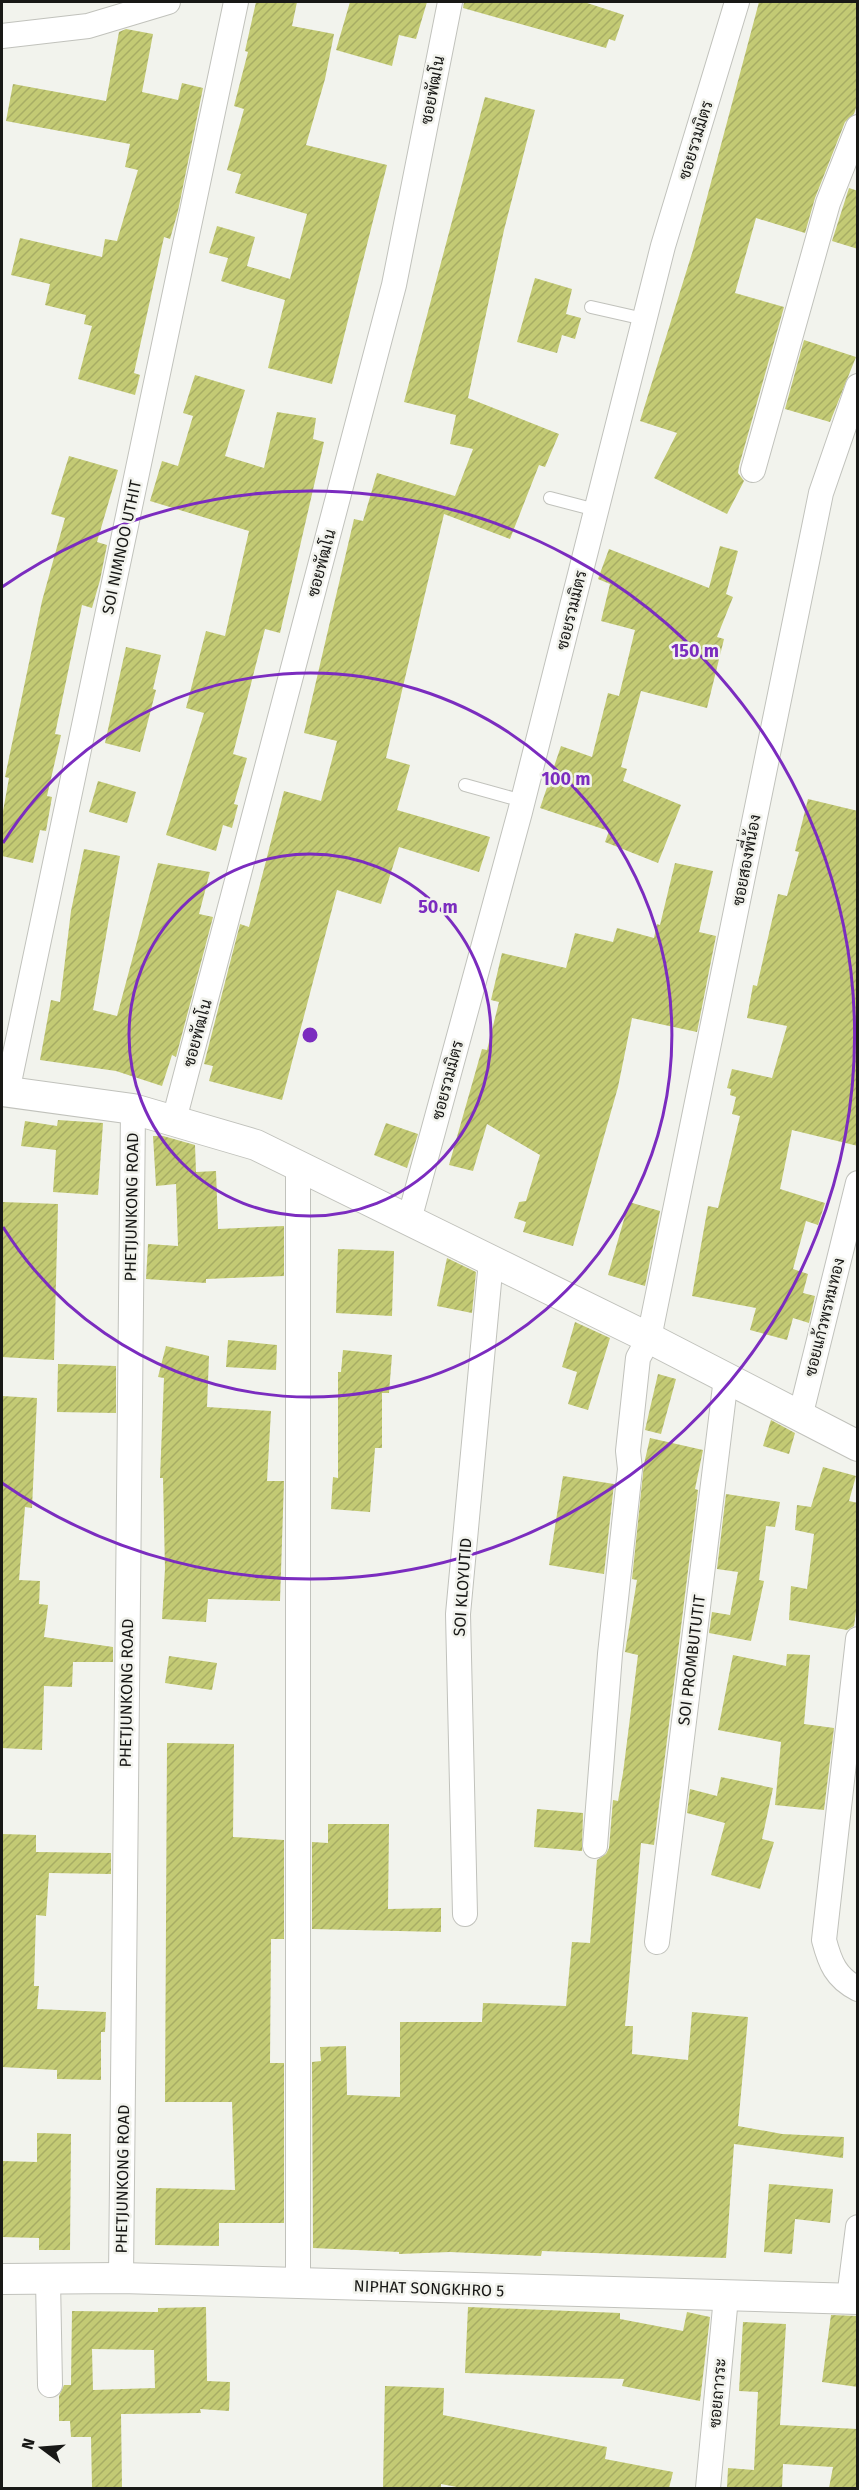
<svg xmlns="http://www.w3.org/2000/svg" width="859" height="2490" font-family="'Fira Sans',Sarabun,sans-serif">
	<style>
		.building { fill: url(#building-hatch); fill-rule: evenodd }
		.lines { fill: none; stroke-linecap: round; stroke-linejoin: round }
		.service-casing { stroke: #c1c2bc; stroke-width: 14 }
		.minor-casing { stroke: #c1c2bc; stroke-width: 26 }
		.tertiary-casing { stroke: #c1c2bc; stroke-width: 32 }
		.service { stroke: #fff; stroke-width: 12 }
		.minor { stroke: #fff; stroke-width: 24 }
		.tertiary { stroke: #fff; stroke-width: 30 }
		.ring { fill: none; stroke: #7b2cbf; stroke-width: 3 }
		.labels { text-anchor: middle; stroke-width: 5; stroke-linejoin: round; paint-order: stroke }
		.street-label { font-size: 16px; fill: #181816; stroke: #f2f3ed }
		.centre { fill: #7b2cbf; stroke: #f2f3ed; stroke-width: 3 }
		.ring-label { font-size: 18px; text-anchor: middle; font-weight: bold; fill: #7b2cbf; stroke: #f2f3ed; stroke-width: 5; stroke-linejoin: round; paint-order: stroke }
	</style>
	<defs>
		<pattern id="building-hatch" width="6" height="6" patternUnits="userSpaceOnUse" patternTransform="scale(1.5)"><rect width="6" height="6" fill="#c3ca74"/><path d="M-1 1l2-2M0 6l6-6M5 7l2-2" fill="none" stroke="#a7ad64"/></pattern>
	</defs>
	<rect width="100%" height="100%" fill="#f2f3ed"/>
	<g class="building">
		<polygon points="256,2 297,2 292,26 334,34 325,79 306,145 387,165 332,384 268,368 285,300 221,281 228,258 209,253 217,226 255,237 247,266 290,279 307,214 235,193 241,174 227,170 244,109 234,106 248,52 245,51"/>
		<polygon points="350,2 427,2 416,39 399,35 392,66 336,50"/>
		<polygon points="464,2 584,2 624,15 615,41 609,39 606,48 463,8"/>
		<polygon points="759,2 858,2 858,102 854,114 845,122 815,198 805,233 756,218 735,293 784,307 739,466 738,473 744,481 727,514 654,478 677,433 640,421 693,250"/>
		<polygon points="126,29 153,34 142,92 178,100 182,83 203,88 178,211 170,239 164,237 134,373 140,375 135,395 78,379 92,326 84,324 86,315 45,305 50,284 11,275 20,238 102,257 105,239 117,241 138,170 125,167 130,144 6,121 13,84 106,101 119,32"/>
		<polygon points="485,97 535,110 504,230 468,398 559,434 545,467 539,465 510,539 444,514 386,758 410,765 397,810 490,837 479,872 399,847 381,904 337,890 282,1100 209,1081 213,1066 204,1064 240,924 249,927 284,791 321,801 337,741 304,733 354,519 363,521 377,473 455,496 473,449 450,444 456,415 404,402"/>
		<polygon points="849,188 858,191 858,249 832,241"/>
		<polygon points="535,278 572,289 566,314 581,318 575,339 562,335 557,353 517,342"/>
		<polygon points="804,340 856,357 830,422 785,409"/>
		<polygon points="195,375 245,390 225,456 264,468 277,412 316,418 313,439 324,442 280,633 265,629 233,754 247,758 234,804 238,805 232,828 223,825 216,851 166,835 204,713 186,708 206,631 225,636 249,531 150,501 162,461 178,466 193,416 183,413"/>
		<polygon points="69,456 118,470 97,542 107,545 100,580 92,608 82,605 55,734 61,735 47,796 52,797 46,831 40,830 33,863 2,856 2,817 9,778 5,777 18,715 42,601 65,518 51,514"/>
		<polygon points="720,546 738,551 726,594 733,597 717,637 724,639 707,708 641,691 621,767 627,769 623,781 681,805 658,863 605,842 609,831 540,808 561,746 592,757 608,693 619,696 635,630 601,621 610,584 598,579 609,549 709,588"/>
		<polygon points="126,647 161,655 153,689 156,690 140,752 105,743"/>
		<polygon points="98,781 136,792 127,823 89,812"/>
		<polygon points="808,799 858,811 858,1146 792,1130 780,1189 825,1203 818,1225 806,1221 793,1269 808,1274 803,1293 815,1296 809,1323 793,1318 787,1340 750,1330 756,1308 692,1296 708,1206 718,1208 740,1116 732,1114 736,1097 730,1095 731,1089 727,1088 732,1069 772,1078 787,1026 747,1018 753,985 757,986 778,894 787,896 799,852 795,851"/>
		<polygon points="84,849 120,856 93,1010 117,1016 158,863 210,872 199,914 213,917 176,1057 172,1055 162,1086 116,1071 40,1060 51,1000 60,1002 71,911"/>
		<polygon points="675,863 713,871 699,932 716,936 697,1032 632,1018 618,1087 573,1246 523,1232 526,1222 514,1218 519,1202 526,1201 540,1155 487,1124 473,1171 449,1165 482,1049 487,1050 499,1002 491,1000 502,953 566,968 575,933 613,942 617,928 654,938 657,924 660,925"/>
		<polygon points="58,1120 103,1123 98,1195 53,1192 56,1150 21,1146 25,1121 57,1126"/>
		<polygon points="386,1123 418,1134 407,1168 374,1155"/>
		<polygon points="153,1136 163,1136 195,1145 196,1172 216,1171 218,1229 284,1226 284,1276 206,1279 206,1283 146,1279 148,1244 178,1246 176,1184 156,1186"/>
		<polygon points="2,1202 58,1204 54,1360 2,1357"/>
		<polygon points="629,1202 660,1211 645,1286 608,1275"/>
		<polygon points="338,1249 394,1251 392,1316 336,1313"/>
		<polygon points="447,1258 476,1272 472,1313 437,1306"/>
		<polygon points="575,1322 610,1338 588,1410 568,1404 577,1372 562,1367"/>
		<polygon points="228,1340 277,1345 276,1370 226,1367"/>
		<polygon points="166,1346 209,1356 207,1407 271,1411 267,1481 284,1481 280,1601 208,1599 206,1622 162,1619 165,1569 163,1478 160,1478 164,1378 158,1377"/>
		<polygon points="343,1350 392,1355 389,1393 382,1393 382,1448 375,1448 370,1512 331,1509 333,1477 338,1478 338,1372 341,1372"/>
		<polygon points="58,1364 116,1366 116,1413 57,1412"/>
		<polygon points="658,1374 676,1379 661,1434 645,1430"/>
		<polygon points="2,1396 37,1398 32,1508 25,1507 19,1580 40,1581 39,1604 48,1605 44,1637 113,1647 113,1662 73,1662 72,1687 44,1686 42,1750 2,1748"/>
		<polygon points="771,1420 795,1433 789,1454 763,1446"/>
		<polygon points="650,1438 703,1450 695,1489 698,1490 654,1845 641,1843 625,2026 633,2026 632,2054 688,2060 692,2012 748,2017 738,2126 782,2134 844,2137 843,2158 734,2144 726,2258 542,2251 541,2256 450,2252 399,2254 399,2252 313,2248 312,2062 321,2061 320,2047 346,2046 347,2095 400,2097 400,2022 482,2022 483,2003 566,2006 572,1942 590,1943 597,1860 606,1854 609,1848 613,1800 618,1801 623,1773 638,1655 625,1652 637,1580 632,1579 644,1464"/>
		<polygon points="823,1467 856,1476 849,1501 858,1503 858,1598 854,1626 847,1630 789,1620 791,1586 807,1589 814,1534 795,1530 797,1505 811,1507"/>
		<polygon points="563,1476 614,1484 604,1574 549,1565"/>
		<polygon points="726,1494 780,1502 775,1527 766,1526 759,1580 764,1581 751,1641 709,1633 712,1612 730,1615 738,1572 717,1569"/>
		<polygon points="787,1654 810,1655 804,1724 834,1728 824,1810 775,1805 781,1742 718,1730 733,1655 786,1666"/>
		<polygon points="169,1656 217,1663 212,1690 165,1683"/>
		<polygon points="167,1743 234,1744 233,1837 284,1840 284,1939 271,1939 270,2063 284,2063 284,2223 219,2223 219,2246 155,2245 156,2188 235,2190 232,2102 165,2102"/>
		<polygon points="721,1777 773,1788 762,1839 774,1842 760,1889 711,1875 725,1823 687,1813 690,1789 717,1796"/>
		<polygon points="537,1809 583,1813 582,1851 534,1847"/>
		<polygon points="328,1824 389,1824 388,1909 441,1908 441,1932 312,1929 312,1842 328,1843"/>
		<polygon points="2,1834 36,1835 36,1852 111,1853 111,1874 49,1873 46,1916 36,1915 34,1986 39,1986 37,2009 106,2012 105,2032 101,2032 101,2080 57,2079 57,2070 2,2067"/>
		<polygon points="37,2133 71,2134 70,2250 39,2250 39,2238 2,2237 2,2161 37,2162"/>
		<polygon points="769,2184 833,2189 830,2223 795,2219 792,2254 764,2252"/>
		<path d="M206,2307l1,74 23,1 -1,29 -29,-2 1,4 -80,1 1,74h-30l-1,-51h-20l-1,-16h-11v-25l5,-11h7l1,-74 86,1v-4zM92,2349l62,1 1,38 -62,2z"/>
		<polygon points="468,2307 620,2313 620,2319 683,2331 687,2312 710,2317 700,2401 622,2386 624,2379 465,2373"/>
		<polygon points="831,2315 858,2316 858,2387 822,2382"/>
		<polygon points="743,2322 786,2324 780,2425 858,2429 858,2488 829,2488 833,2467 783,2464 782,2488 727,2488 728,2468 754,2470 758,2392 739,2391"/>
		<polygon points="385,2386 444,2388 443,2415 607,2447 605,2459 673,2472 669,2488 462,2488 441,2484 441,2488 383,2488"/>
	</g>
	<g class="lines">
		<defs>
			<g id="service">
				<polyline points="591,307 644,319"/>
				<polyline points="550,498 596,510"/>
				<polyline points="465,785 523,801"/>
			</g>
			<g id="minor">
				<polyline points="2,36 88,26 168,2"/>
				<polyline points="753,470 828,203 858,127"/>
				<polyline points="7,1092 236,2"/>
				<polyline points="174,1120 394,285 450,2"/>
				<polyline points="298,1166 298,2284"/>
				<polyline points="409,1220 520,812 663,246 737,2"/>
				<polyline points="800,1417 858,1183"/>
				<path d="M858,1639l-34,301c6,23 12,38 34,49"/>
				<polyline points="595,1846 610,1654 630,1469 628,1451 638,1358 649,1338 821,493 858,386"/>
				<polyline points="465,1914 458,1614 491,1261"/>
				<polyline points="657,1942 726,1378"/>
				<polyline points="121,2278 133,1109"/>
				<polyline points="48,2280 50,2385"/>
				<polyline points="849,2298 858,2227"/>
				<polyline points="708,2488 726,2297"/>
			</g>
			<g id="tertiary">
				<polyline points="2,1091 133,1109 256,1145 649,1338 858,1446"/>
				<polyline points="2,2279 121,2278 858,2299"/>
			</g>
		</defs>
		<use href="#service" class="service-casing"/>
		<use href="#minor" class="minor-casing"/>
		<use href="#tertiary" class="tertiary-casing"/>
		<use href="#service" class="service"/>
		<use href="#minor" class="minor"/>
		<use href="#tertiary" class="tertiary"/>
	</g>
	<g class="ring">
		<circle cx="310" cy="1035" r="181"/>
		<path d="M3 843A362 362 0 1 1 3 1227"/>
		<path d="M2 587A544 544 0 1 1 2 1483"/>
	</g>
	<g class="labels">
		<g class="street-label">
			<text transform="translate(432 90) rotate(-79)" y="6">ซอยพัฒโน</text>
			<text transform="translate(695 140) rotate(-73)" y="6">ซอยรวมมิตร</text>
			<text transform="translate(121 547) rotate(-78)" y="6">SOI NIMNOO UTHIT</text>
			<text transform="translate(321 563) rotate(-75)" y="6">ซอยพัฒโน</text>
			<text transform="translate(571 610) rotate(-76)" y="6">ซอยรวมมิตร</text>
			<text transform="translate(746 860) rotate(-79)" y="6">ซอยสองพี่น้อง</text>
			<text transform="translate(197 1033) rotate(-75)" y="6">ซอยพัฒโน</text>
			<text transform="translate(447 1080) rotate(-75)" y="6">ซอยรวมมิตร</text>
			<text transform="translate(131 1207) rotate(-89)" y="6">PHETJUNKONG ROAD</text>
			<text transform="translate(824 1317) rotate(-76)" y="6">ซอยแก้วพรหมทอง</text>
			<text transform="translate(462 1587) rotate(-86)" y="6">SOI KLOYUTID</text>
			<text transform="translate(691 1660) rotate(-83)" y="6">SOI PROMBUTUTIT</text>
			<text transform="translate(126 1693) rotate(-89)" y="6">PHETJUNKONG ROAD</text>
			<text transform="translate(122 2179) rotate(-89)" y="6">PHETJUNKONG ROAD</text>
			<text transform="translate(429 2288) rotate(2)" y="6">NIPHAT SONGKHRO 5</text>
			<text transform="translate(717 2393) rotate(-85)" y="6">ซอยถาวระ</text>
		</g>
	</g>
	<circle cx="310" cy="1035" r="9" class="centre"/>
	<g class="ring-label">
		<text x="695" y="657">150 m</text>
		<text x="566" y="785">100 m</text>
		<text x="438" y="913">50 m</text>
	</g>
	<rect width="859" height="2490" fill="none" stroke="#181816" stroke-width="6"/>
	<g transform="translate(42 2448) rotate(286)" stroke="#f2f3ed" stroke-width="4.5" paint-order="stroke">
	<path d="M0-4.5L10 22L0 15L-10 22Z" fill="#181816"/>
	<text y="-9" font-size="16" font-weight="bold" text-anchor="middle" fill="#181816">N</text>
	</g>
</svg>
